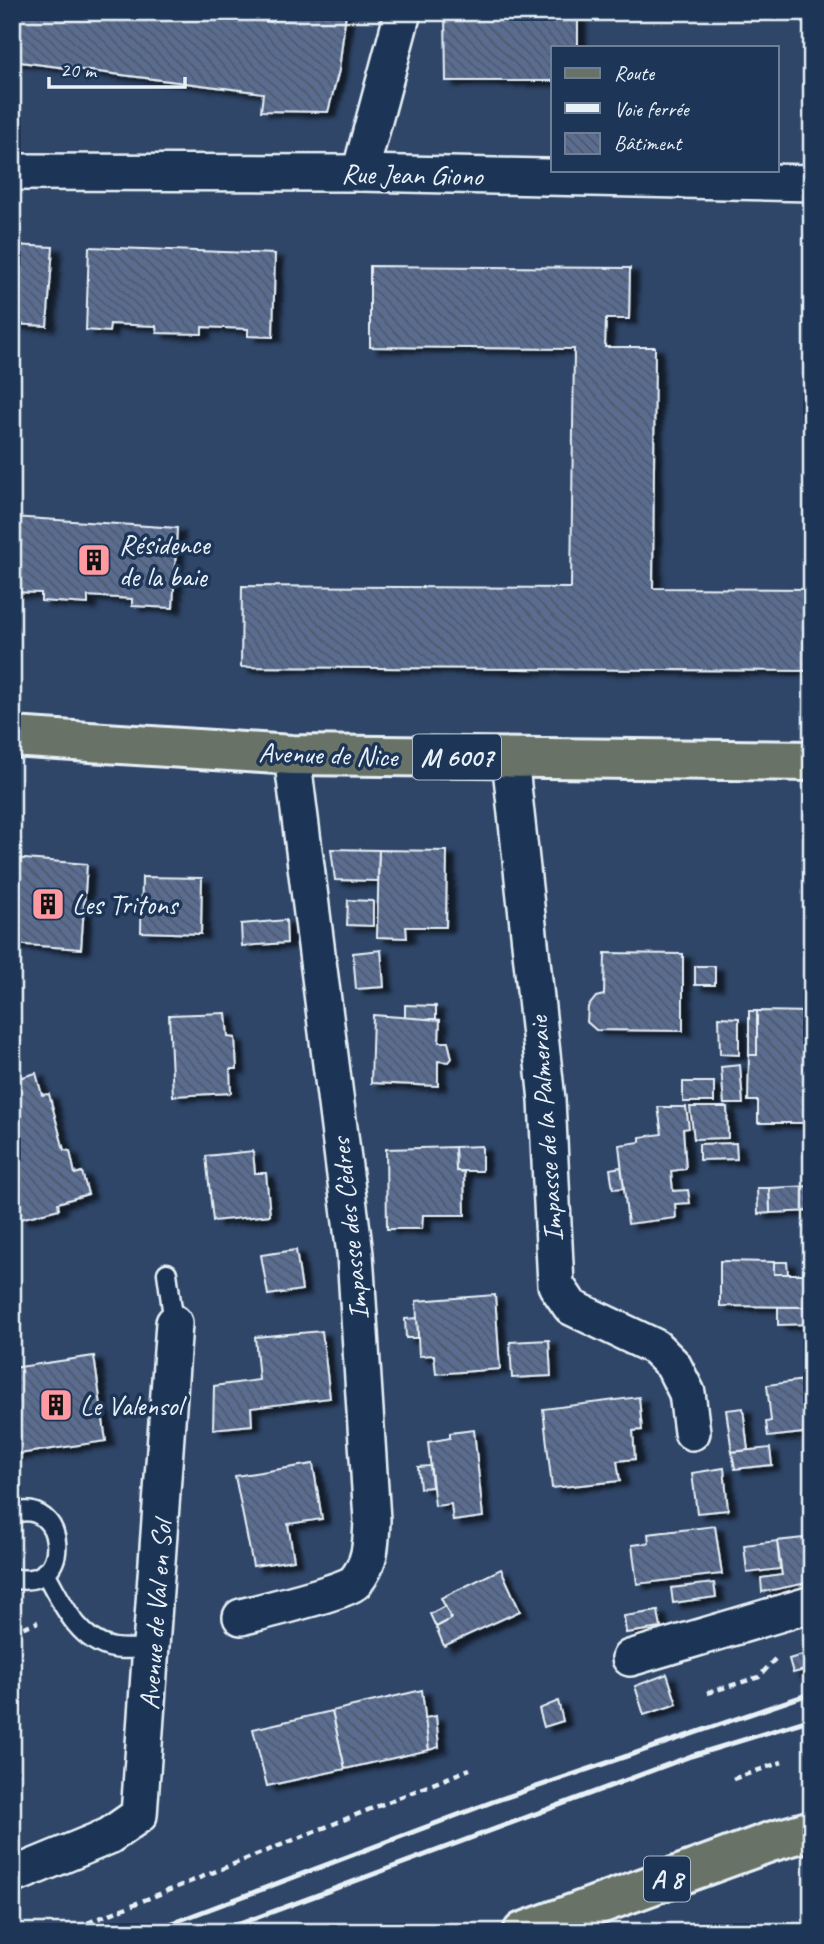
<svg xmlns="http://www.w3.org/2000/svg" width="824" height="1944" font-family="Caveat,sans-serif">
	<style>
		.building { fill: url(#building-back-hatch); stroke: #e8f1f8; stroke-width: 2; filter: url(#shadow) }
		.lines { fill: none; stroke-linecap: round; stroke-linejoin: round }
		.lane-casing { stroke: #e8f1f8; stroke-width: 23 }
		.street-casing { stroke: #e8f1f8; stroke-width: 40 }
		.primary-casing { stroke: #e8f1f8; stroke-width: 44 }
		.highway-casing { stroke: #e8f1f8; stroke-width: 44 }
		.path { stroke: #e8f1f8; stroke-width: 4.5; stroke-dasharray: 7 5; stroke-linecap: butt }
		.lane { stroke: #1d3557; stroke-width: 18 }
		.street { stroke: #1d3557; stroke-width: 35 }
		.primary { stroke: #697266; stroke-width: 38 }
		.highway { stroke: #697266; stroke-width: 38 }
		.rail { stroke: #e8f1f8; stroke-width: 5 }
		.labels { text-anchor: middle; stroke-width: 7; stroke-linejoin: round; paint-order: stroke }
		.shield { fill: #1d3557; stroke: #abb9c8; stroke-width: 2 }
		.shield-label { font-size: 26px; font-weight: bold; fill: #e8f1f8 }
		.street-label { font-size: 28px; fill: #e8f1f8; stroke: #1d3557 }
		.poi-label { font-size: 28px; fill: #e8f1f8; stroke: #1d3557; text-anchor: start }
	</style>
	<defs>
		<pattern id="building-back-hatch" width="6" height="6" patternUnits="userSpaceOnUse" patternTransform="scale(1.75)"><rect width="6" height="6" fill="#5a6d91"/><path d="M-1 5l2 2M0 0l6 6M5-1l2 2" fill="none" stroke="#4f596a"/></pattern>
		<filter id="shadow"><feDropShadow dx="8" dy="4.5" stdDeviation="2" flood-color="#0009"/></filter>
	</defs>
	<rect width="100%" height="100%" fill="#2f4668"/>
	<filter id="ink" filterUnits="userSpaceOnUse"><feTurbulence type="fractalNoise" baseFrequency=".0143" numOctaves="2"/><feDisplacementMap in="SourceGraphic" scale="14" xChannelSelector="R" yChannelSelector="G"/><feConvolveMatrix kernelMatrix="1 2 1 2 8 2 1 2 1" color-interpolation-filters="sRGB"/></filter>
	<g filter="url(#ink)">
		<g class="building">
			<polygon points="12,12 245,12 251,13 250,19 272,22 273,12 346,12 339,70 328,112 261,111 263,93 12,61"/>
			<polygon points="445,12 578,12 578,47 553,47 553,81 446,81"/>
			<polygon points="12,245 53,247 47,326 12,324"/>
			<polygon points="89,247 275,254 273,337 248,336 248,329 202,327 202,334 157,333 156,326 110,324 109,332 86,330"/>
			<polygon points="370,266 630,268 629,319 606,319 605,347 655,347 653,588 812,589 812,671 241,667 242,586 571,588 574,349 370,347"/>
			<polygon points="12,517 177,528 173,608 132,606 132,599 88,596 88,604 41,601 41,593 12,592"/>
			<polygon points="331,849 379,850 378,881 335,880"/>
			<polygon points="379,850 447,851 446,927 406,927 407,938 377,937"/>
			<polygon points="12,858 87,864 81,949 12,944"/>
			<polygon points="142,877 202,878 201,934 141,932"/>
			<polygon points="348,900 373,901 373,926 347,925"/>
			<polygon points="286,920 287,943 242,946 241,924"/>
			<polygon points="381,950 384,987 356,989 353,953"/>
			<polygon points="605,953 683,954 683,1031 596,1030 587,1022 588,1007 596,997 604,995"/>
			<rect x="695" y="966" width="20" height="19"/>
			<polygon points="405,1005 436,1006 436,1019 405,1019"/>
			<rect x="749" y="1011" width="8" height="44"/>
			<polygon points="757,1011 812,1012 812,1123 758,1123 758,1101 748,1101 749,1055 757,1055"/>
			<polygon points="226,1013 228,1037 235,1038 237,1069 230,1069 231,1093 173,1096 169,1015"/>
			<polygon points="373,1015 440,1020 439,1042 448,1042 452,1058 449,1062 438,1061 438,1086 371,1083"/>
			<polygon points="719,1017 739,1018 739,1055 720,1054"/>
			<polygon points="740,1065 743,1104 724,1104 721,1067"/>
			<polygon points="36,1073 42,1095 49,1094 64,1150 70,1151 75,1174 82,1172 88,1194 58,1203 59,1209 20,1219 12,1201 12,1080"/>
			<rect x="683" y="1082" width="31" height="20"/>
			<polygon points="658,1107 686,1107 689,1128 683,1129 686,1169 671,1171 673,1191 688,1190 690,1203 675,1204 676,1218 628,1224 619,1145 640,1142 640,1137 662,1134"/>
			<polygon points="690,1107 727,1107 728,1138 694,1139"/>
			<polygon points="736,1143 737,1159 699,1160 699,1144"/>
			<polygon points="482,1146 482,1171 456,1171 455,1147"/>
			<polygon points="455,1147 456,1171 464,1172 465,1215 423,1215 422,1229 387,1229 386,1149"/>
			<polygon points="253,1151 255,1173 266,1173 270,1215 213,1221 206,1156"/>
			<polygon points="621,1167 624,1188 613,1189 610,1169"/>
			<polygon points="812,1186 812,1211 770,1213 769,1188"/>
			<polygon points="757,1188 769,1188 770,1213 758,1214"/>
			<polygon points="296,1250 302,1290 268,1295 261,1255"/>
			<polygon points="720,1261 774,1262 774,1274 811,1274 812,1307 720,1306"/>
			<polygon points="774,1262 787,1262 788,1274 774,1274"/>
			<polygon points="495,1295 500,1369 436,1374 434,1355 419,1356 416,1301"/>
			<polygon points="778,1307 812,1307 812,1324 778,1325"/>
			<polygon points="417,1318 418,1338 406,1338 405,1319"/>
			<polygon points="322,1331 330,1398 251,1408 252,1425 213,1429 214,1386 259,1380 255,1337"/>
			<polygon points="549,1340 551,1376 512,1378 510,1342"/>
			<polygon points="94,1356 106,1441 12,1455 12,1368"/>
			<polygon points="812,1379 812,1432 768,1437 766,1422 771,1421 767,1385"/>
			<polygon points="639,1397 642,1430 633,1431 635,1459 617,1461 620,1481 552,1488 543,1409"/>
			<polygon points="743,1408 748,1450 732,1452 726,1410"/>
			<polygon points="474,1430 483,1517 453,1521 451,1504 435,1506 428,1442 450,1438 450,1433"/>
			<polygon points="770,1448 772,1465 735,1469 732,1452"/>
			<polygon points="313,1464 322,1519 288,1524 294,1560 253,1566 235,1476"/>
			<polygon points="430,1466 432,1487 420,1488 418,1467"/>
			<polygon points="724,1468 728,1510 697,1513 692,1473"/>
			<polygon points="715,1526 722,1574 637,1584 632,1545 649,1543 648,1534"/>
			<polygon points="812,1537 812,1582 762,1592 761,1578 782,1575 777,1541"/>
			<polygon points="777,1541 780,1569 747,1573 744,1545"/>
			<polygon points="501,1569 520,1611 444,1646 436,1627 451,1619 441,1598"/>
			<polygon points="714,1583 716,1597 673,1603 671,1588"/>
			<polygon points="445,1606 451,1619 436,1627 430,1614"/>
			<polygon points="658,1611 661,1628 626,1633 624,1616"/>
			<polygon points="812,1652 812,1668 793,1673 789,1659"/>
			<polygon points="667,1674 677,1704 644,1715 635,1686"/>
			<polygon points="422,1690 429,1750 345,1769 332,1711"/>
			<polygon points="558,1701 563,1721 544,1727 539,1709"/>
			<polygon points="332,1711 345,1769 267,1786 253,1729"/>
			<polygon points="436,1716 439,1747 429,1750 425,1718"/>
		</g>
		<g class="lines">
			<defs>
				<g id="lane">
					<polyline points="167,1273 174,1323"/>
					<path d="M12,1514c54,-20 64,79 0,64"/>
					<path d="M45,1572c16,29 33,70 69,76 12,2 26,0 38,0"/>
				</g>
				<g id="street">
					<polyline points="12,172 360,173 812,183"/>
					<polyline points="360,173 403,12"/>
					<polyline points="510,758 547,1100 556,1285 571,1307 655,1347 673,1365 687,1393 692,1432"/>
					<path d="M241,1617c19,-5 106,-26 114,-35 16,-19 16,-38 17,-62l-17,-266 -63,-499"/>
					<polyline points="630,1658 812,1604"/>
					<polyline points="12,1876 109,1836 139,1815 174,1323"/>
				</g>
				<polyline id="primary" points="12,737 292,755 812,761"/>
				<polyline id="highway" points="523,1932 770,1842 812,1830"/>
			</defs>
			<use href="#lane" class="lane-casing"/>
			<use href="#street" class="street-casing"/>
			<use href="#primary" class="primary-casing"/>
			<use href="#highway" class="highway-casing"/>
			<g class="path">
				<polyline points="12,1631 38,1622"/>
				<polyline points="707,1693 759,1677 775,1659"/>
				<polyline points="733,1779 782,1762"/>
				<polyline points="65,1932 470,1769"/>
			</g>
			<use href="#lane" class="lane"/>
			<use href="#street" class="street"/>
			<use href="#primary" class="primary"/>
			<use href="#highway" class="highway"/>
			<g class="rail">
				<polyline points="149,1932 492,1802 812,1693"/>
				<polyline points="218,1932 691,1756 812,1719"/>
			</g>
		</g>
	</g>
	<defs>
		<symbol id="building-square" viewBox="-11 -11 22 22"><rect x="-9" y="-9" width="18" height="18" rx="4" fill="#ff9aa2" stroke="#1d3557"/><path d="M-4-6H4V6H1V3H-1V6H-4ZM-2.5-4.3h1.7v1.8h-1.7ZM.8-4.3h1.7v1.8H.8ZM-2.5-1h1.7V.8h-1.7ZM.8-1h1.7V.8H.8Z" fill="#111"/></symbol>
	</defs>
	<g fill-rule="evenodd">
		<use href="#building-square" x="75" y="541" width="38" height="38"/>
		<use href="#building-square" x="29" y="885" width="38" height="38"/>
		<use href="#building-square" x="37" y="1386" width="38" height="38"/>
	</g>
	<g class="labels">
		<g class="shield">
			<rect x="413" y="734.5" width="88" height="45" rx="5"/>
			<rect x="644" y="1856.5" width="46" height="45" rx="5"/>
		</g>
		<g class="shield-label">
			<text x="457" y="766">M 6007</text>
			<text x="667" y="1888">A 8</text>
		</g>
		<g class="street-label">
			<text transform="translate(412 174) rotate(1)" y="10">Rue Jean Giono</text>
			<text transform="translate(328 754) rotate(2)" y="10">Avenue de Nice</text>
			<text transform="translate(545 1129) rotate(-94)" y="10">Impasse de la Palmeraie</text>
			<text transform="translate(349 1229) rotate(-96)" y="10">Impasse des Cèdres</text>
			<text transform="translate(155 1615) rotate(-86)" y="10">Avenue de Val en Sol</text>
		</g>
		<g class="poi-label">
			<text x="119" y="554">Résidence<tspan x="119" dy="32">de la baie</tspan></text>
			<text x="72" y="914">Les Tritons</text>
			<text x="80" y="1415">Le Valensol</text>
		</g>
	</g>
	<rect width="824" height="1944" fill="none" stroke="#1d3557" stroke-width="42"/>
	<rect x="21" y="21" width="782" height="1902" fill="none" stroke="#e8f1f8" stroke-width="2.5" filter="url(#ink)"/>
	<rect x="551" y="46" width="228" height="126" fill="#1d3557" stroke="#6e8097" stroke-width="2"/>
	<rect x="565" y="68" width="35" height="10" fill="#697266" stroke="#6e8097" stroke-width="2"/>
	<text x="614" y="80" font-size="21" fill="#e8f1f8">Route</text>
	<rect x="565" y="103" width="35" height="10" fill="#e8f1f8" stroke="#6e8097" stroke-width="2"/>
	<text x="614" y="116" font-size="21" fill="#e8f1f8">Voie ferrée</text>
	<rect x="565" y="133" width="35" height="21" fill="url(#building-back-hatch)" stroke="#6e8097" stroke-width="2"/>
	<text x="614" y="150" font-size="21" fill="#e8f1f8">Bâtiment</text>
	<path d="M49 77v10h136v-10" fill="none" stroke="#e8f1f8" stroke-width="3.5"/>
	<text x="60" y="77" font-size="21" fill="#e8f1f8" stroke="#1d3557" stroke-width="5" paint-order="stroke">20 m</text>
</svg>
